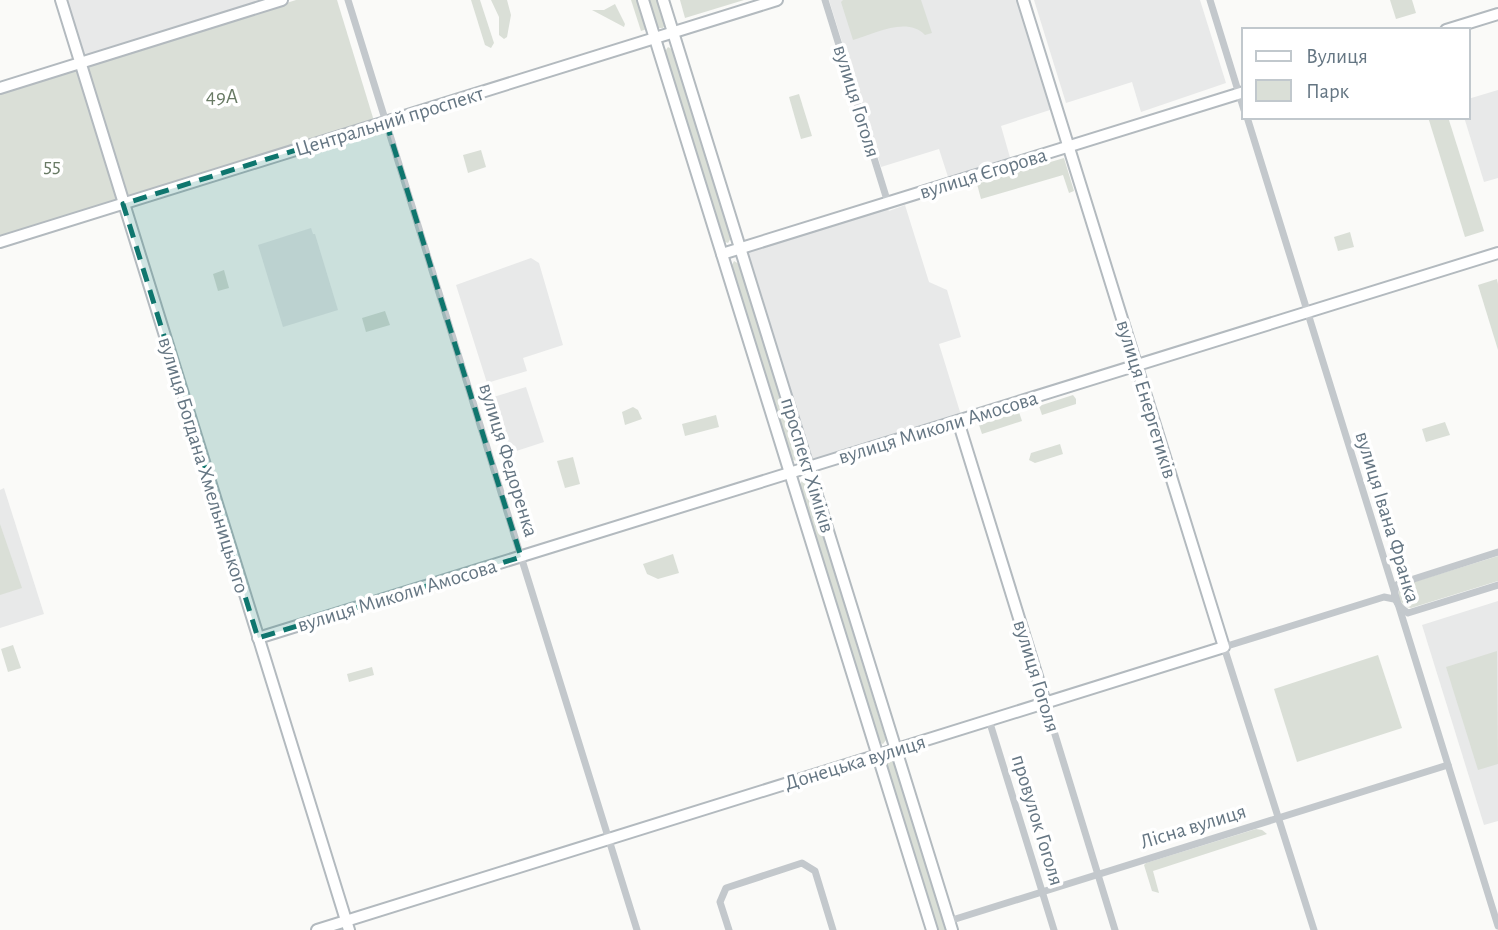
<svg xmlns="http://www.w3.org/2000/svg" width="1498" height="930" font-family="'Alegreya Sans',sans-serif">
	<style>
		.built { fill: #e8e9e9 }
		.green { fill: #dadfd7 }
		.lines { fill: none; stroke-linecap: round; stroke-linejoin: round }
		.secondary-casing { stroke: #b3babf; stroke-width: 14 }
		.street { stroke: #c3c8cc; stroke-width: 7 }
		.secondary { stroke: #fff; stroke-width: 10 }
		.marked { fill: #0f766e; fill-opacity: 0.2; stroke: #0f766e; stroke-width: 5; stroke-dasharray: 14 9; stroke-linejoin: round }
		.labels { text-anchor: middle; stroke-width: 7; stroke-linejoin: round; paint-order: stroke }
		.park-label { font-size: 21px; fill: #687a64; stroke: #fff }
		.street-label { font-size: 21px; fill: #657683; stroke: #fff }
	</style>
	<rect width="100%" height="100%" fill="#fafaf8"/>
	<g class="built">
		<polygon points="65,0 269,0 83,58"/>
		<polygon points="829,0 1019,0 1053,109 1001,126 1011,161 949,180 939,149 881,167"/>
		<polygon points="1034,0 1200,0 1226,83 1141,112 1132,82 1066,103"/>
		<polygon points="1498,90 1498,178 1484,182 1464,117 1468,117 1468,99"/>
		<polygon points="905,205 929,282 947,290 961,337 939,344 961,415 811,462 747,252 887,208 889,211"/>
		<polygon points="311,228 313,234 315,234 338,310 283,327 258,245"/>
		<polygon points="531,258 539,263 563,345 523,358 527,371 487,383 456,285"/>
		<polygon points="526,387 544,442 507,454 490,398"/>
		<polygon points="4,488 44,614 0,628 0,490"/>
		<polygon points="1498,601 1498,821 1484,825 1422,625"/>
	</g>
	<g class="green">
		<polygon points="296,0 337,0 374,121 127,199 86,66"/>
		<polygon points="471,0 480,0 494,43 491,48 485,45"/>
		<polygon points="491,0 507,0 511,15 507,37 504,39 499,35 499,17"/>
		<polygon points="631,0 637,0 647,29 641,31"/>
		<polygon points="648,0 657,0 665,25 663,28 657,28"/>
		<polygon points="680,0 744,0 685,18"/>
		<path d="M843,0h78l11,33 -7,2c-18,-19 -51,-1 -72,5l-12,-38z"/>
		<polygon points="1390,0 1412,0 1416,13 1396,19"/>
		<polygon points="615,4 625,24 624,27 592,10 604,10"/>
		<polygon points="668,47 673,50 731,238 728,243 722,241 664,53"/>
		<polygon points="77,70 117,200 0,237 0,93"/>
		<polygon points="799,94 812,136 801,139 789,97"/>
		<polygon points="1428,117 1448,117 1484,231 1465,237"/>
		<polygon points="481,150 486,167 468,173 463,155"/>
		<polygon points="1064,158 1074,191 1069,193 1063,175 981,199 977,184"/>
		<polygon points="1350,232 1354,247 1338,251 1334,237"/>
		<polygon points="734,261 739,264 799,457 796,461 791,459 731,267"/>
		<polygon points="224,270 229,288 218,291 213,274"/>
		<polygon points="1497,279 1498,284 1498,350 1478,285"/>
		<polygon points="385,311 390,325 366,332 362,318"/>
		<polygon points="1073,395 1076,399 1076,404 1042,415 1039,406"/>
		<polygon points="633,407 638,410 642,419 625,425 622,412"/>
		<polygon points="1019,412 1022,421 982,434 979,425"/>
		<polygon points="716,415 719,427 685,436 682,424"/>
		<polygon points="1445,422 1450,435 1426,442 1422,429"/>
		<polygon points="1060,444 1063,454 1035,463 1029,460 1031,453"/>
		<polygon points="573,457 580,484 565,488 557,461"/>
		<polygon points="802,481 807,484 886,740 883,744 878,742 799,486"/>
		<polygon points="0,524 22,588 0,595"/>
		<polygon points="673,554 679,573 658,579 647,574 643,564"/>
		<polygon points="1498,556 1498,581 1411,608 1406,607 1398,599 1399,590 1404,585"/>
		<polygon points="13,645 21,668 8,672 1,649"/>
		<polygon points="1497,651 1498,764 1478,770 1446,667"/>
		<polygon points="1378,655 1402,728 1297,762 1274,689"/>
		<polygon points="372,667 374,675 349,682 347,674"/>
		<polygon points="888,760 894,763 947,930 937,930 886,766"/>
		<polygon points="1256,829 1262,830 1267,834 1153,871 1159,893 1152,891 1144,865 1146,863"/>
	</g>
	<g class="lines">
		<defs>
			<g id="secondary">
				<polyline points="61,0 349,930"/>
				<polyline points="643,0 932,930"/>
				<polyline points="663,0 952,930"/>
				<polyline points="1446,30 1498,14"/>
				<polyline points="0,88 282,0"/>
				<polyline points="0,242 777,0"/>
				<polyline points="722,254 1244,92"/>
				<polyline points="958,421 1045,702"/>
				<polyline points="258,638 1498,253"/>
				<polyline points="317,930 1224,647 1023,0"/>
			</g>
		</defs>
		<use href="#secondary" class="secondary-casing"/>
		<g class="street">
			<polyline points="348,0 637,930"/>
			<polyline points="825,0 888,203"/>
			<polyline points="1210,0 1244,110"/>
			<polyline points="1247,117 1498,926"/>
			<path d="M1498,552l-100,32c-8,12 -1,22 10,29l90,-28"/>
			<polyline points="1045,702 1115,930"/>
			<polyline points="989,720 1054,930"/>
			<polyline points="949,921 1448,765"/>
			<polyline points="729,930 720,902 726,888 802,863 815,871 833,930"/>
			<polyline points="1314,930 1224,647 1384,597 1394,599"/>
		</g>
		<use href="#secondary" class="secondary"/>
	</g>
	<path class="marked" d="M386,122l135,435 -263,81 -135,-434z"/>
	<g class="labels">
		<g class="park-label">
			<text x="222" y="103">49А</text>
			<text x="52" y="172">55</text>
		</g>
		<g class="street-label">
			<text transform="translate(857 101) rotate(73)" y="7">вулиця Гоголя</text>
			<text transform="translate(389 121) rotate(-17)" y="7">Центральний проспект</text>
			<text transform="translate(983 173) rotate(-17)" y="7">вулиця Єгорова</text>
			<text transform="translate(1147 399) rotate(73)" y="7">вулиця Енергетиків</text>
			<text transform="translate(938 427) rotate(-17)" y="7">вулиця Миколи Амосова</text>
			<text transform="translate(509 460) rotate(73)" y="7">вулиця Федоренка</text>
			<text transform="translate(204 465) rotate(73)" y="7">вулиця Богдана Хмельницького</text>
			<text transform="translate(808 465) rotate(73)" y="7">проспект Хіміків</text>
			<text transform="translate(1388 517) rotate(73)" y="7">вулиця Івана Франка</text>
			<text transform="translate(397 595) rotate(-17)" y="7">вулиця Миколи Амосова</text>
			<text transform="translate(1037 676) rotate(73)" y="7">вулиця Гоголя</text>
			<text transform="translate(855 762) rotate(-17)" y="7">Донецька вулиця</text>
			<text transform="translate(1038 820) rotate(73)" y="7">провулок Гоголя</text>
			<text transform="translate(1193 826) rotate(-17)" y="7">Лісна вулиця</text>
		</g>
	</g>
	<rect x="1242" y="28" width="228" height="91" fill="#ffffff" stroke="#c1c8cd" stroke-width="2"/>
	<rect x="1256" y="51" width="35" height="10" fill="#ffffff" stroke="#c1c8cd" stroke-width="2"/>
	<text x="1306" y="63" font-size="21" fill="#657683">Вулиця</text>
	<rect x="1256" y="80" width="35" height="21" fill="#dadfd7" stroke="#c1c8cd" stroke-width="2"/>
	<text x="1306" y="98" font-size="21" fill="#657683">Парк</text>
</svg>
